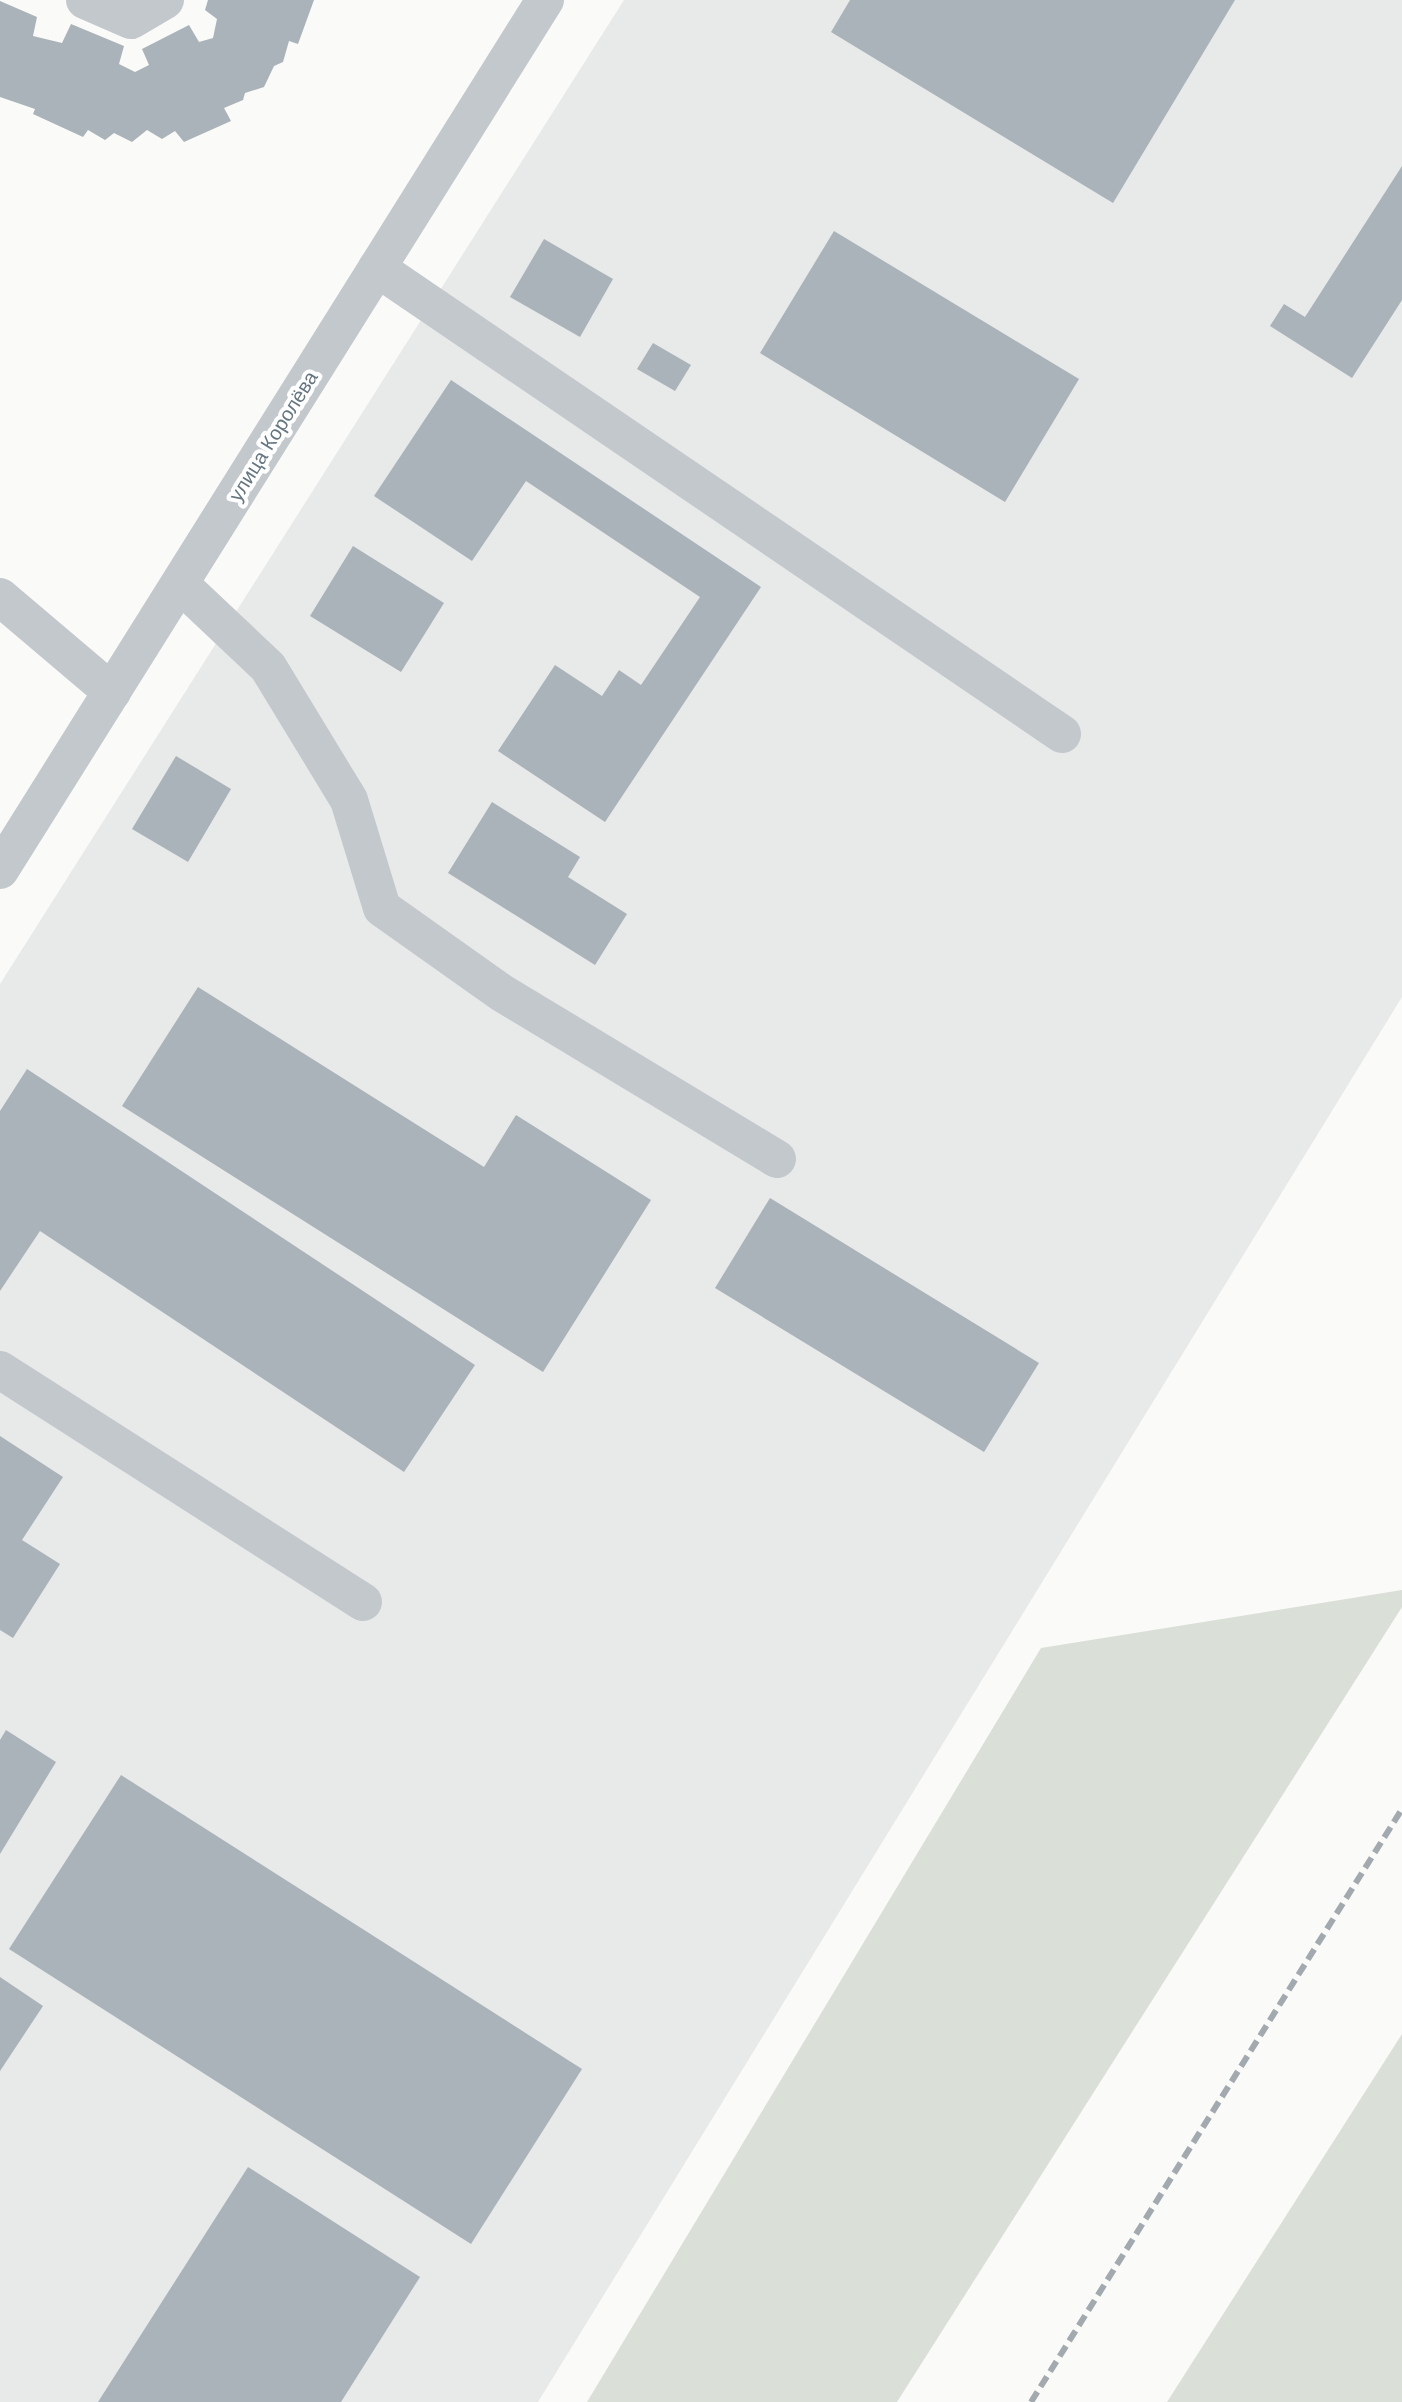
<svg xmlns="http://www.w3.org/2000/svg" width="1402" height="2402" font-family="'DM Sans',sans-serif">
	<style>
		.built { fill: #e8e9e9 }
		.green { fill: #dadfd7 }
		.building { fill: #aab3b9 }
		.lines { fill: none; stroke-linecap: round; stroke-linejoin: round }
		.minor { stroke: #c3c8cc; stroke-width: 38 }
		.rail { stroke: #a2aab0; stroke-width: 6; stroke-dasharray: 12 6; stroke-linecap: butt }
		.labels { text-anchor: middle; stroke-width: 8; stroke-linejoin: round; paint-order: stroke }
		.street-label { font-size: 20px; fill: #657683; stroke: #fff }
	</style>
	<rect width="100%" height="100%" fill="#fafaf8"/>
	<polygon class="built" points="624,0 1402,0 1402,997 538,2402 0,2402 0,984"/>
	<g class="green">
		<polygon points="1402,1590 1402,1607 897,2402 587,2402 1041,1648"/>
		<polygon points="1402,2034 1402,2402 1167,2402"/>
	</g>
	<g class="building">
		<polygon points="208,0 314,0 298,44 289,41 283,62 274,66 264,87 245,93 243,100 224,108 231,121 184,142 175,131 162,139 147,130 132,142 114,133 105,140 88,130 83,137 33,114 35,109 0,97 0,1 37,17 33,36 62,43 71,24 124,46 119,64 135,72 149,65 142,49 189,25 199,42 213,38 217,19 205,10"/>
		<polygon points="850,0 1235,0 1113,203 831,32"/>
		<polygon points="1402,166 1402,300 1352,378 1270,326 1284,304 1305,317"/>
		<polygon points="834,231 1079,379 1005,502 760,353"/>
		<polygon points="544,239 613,279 580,337 510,297"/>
		<polygon points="653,343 691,365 675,391 637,369"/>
		<polygon points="451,380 761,587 605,822 498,751 555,665 602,696 619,670 641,685 700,597 526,481 472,561 374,496"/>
		<polygon points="353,546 444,603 401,672 310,616"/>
		<polygon points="176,756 231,789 188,862 132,829"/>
		<polygon points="492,802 580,857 568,877 627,914 595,965 448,873"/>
		<polygon points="198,987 484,1167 516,1115 651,1200 543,1372 122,1106"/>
		<polygon points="27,1069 475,1365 404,1472 40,1231 0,1291 0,1111"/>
		<polygon points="770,1198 1039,1363 984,1452 715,1288"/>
		<polygon points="0,1436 63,1477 22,1540 60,1564 13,1638 0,1630"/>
		<polygon points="6,1730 56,1762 0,1854 0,1740"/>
		<polygon points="121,1775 582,2069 471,2244 9,1949"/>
		<polygon points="0,1977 43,2006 0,2071"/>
		<polygon points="248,2167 420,2277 341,2402 98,2402"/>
	</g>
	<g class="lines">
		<g class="minor">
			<polyline points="85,0 131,20 165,0"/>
			<polyline points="377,268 1062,734"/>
			<polyline points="180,584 268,667 349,800 382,908 502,993 777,1159"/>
			<polyline points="0,597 112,692"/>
			<polyline points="0,870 545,0"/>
			<polyline points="0,1370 363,1602"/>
		</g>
		<polyline class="rail" points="1031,2402 1402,1809"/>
	</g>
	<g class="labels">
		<g class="street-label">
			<text transform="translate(273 436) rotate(-58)" y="7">улица Королёва</text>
		</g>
	</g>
</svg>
